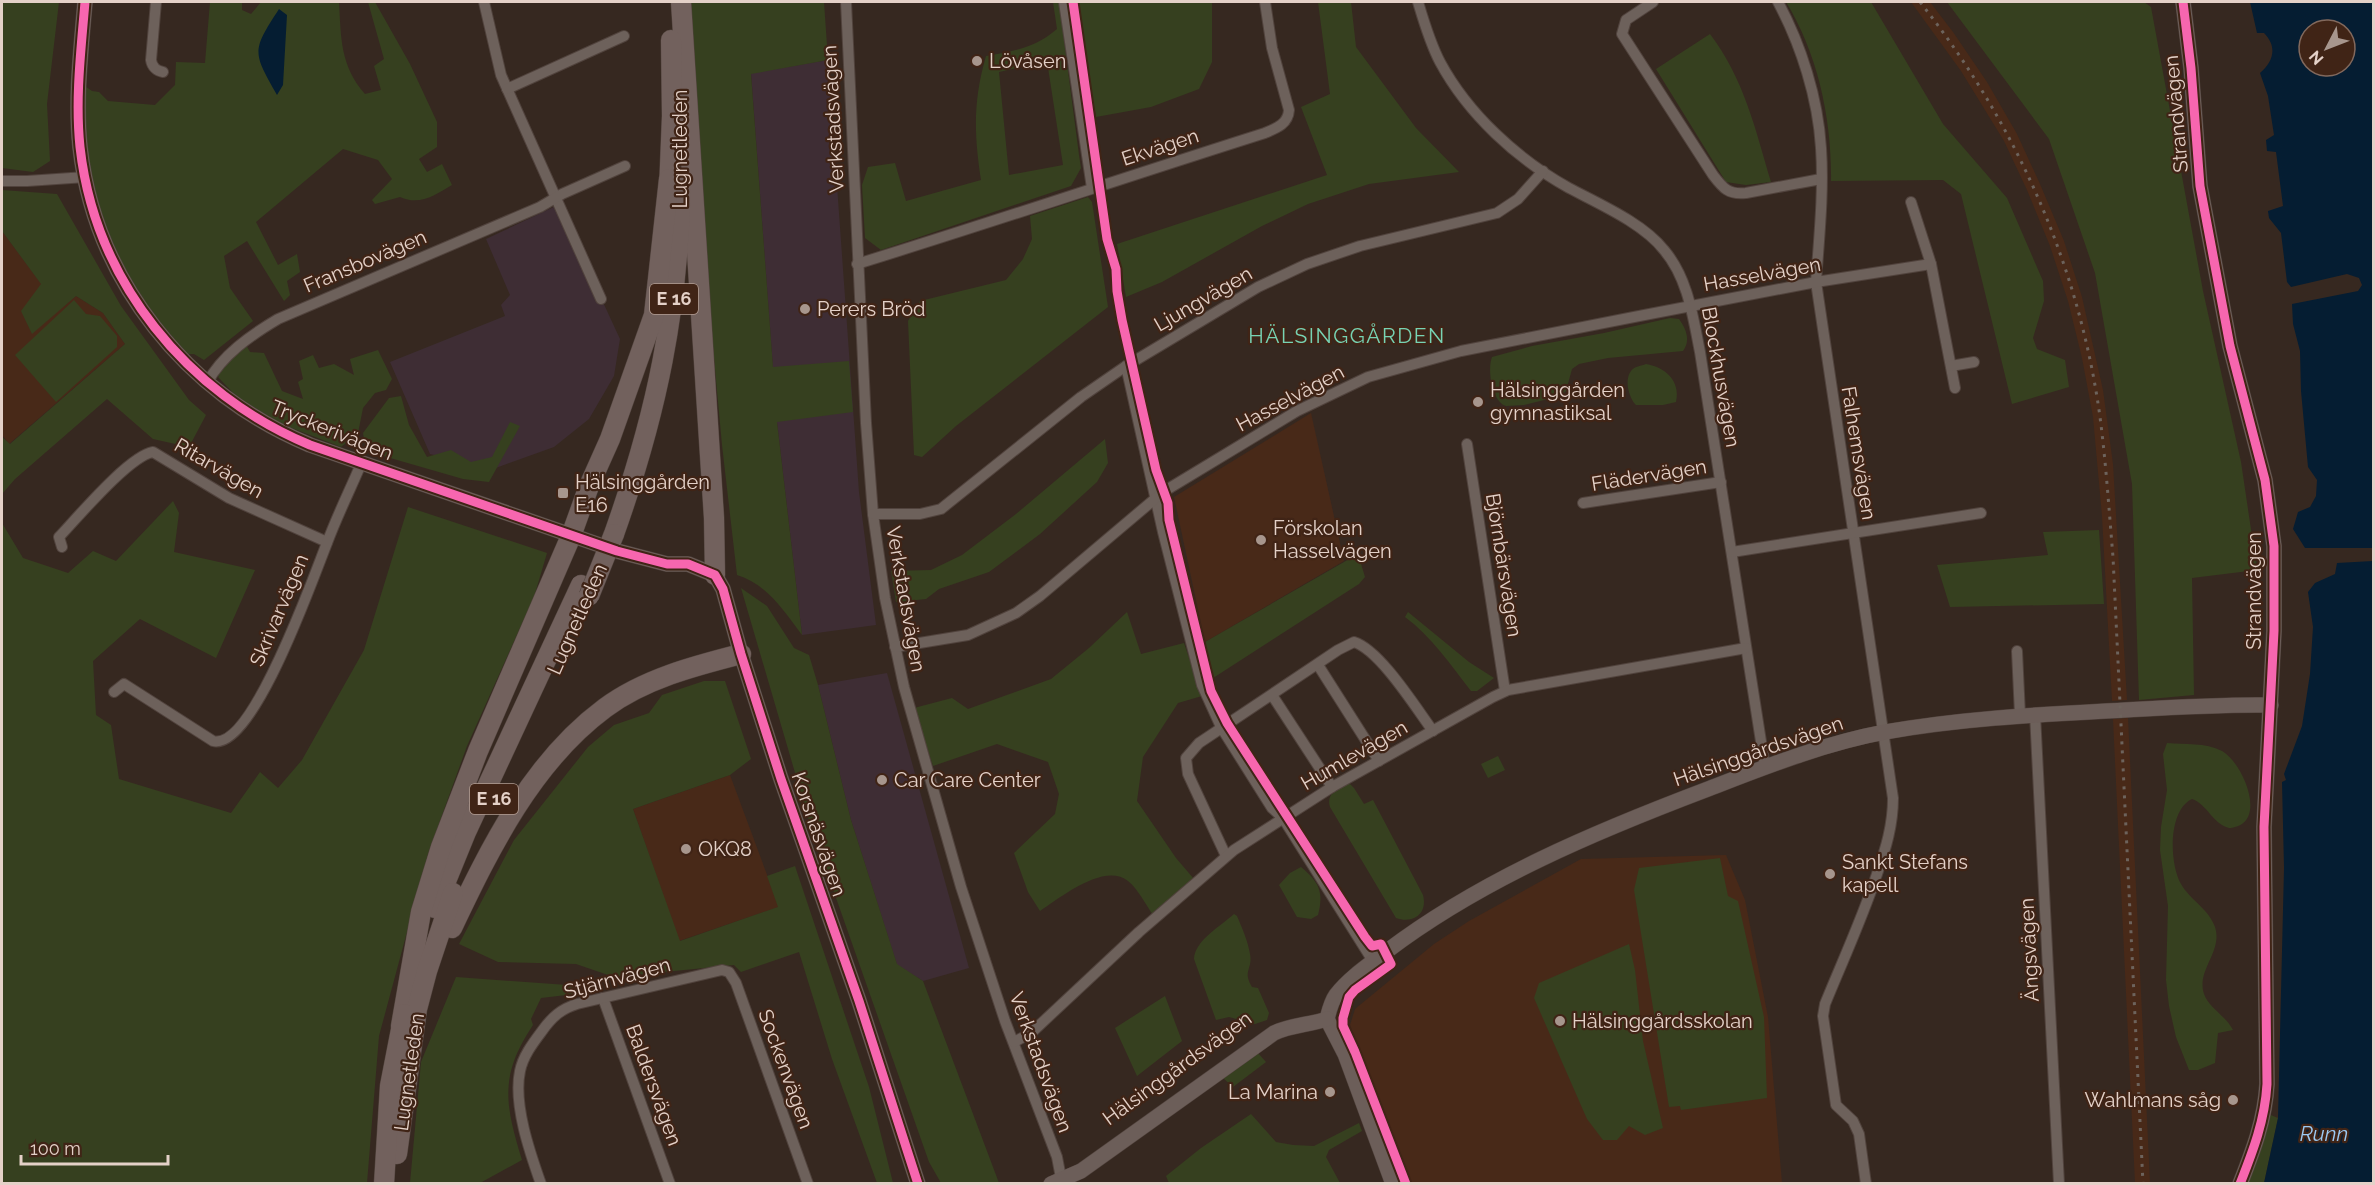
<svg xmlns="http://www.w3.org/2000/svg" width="2375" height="1185" font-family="Raleway,sans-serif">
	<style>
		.built { fill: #482918 }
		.industrial { fill: #3e2d34 }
		.green { fill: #36401f; fill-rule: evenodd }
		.water { fill: #051d32; fill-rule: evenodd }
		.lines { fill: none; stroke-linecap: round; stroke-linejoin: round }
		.street-casing { stroke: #51433d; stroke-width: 12 }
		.secondary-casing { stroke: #51433d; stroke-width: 16 }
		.highway-casing { stroke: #51433d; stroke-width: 21 }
		.street { stroke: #6d615b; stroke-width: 10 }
		.secondary { stroke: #6c5e59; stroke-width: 15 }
		.highway { stroke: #72615d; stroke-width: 20 }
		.rail { stroke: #6d635c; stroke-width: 3; stroke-dasharray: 3 6; stroke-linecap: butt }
		.highway-bridge-casing { stroke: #51433d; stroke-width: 21; stroke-linecap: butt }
		.highway-bridge { stroke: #72615d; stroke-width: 20 }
		.cycleway-casing { stroke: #402416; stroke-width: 13 }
		.cycleway { stroke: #f766af; stroke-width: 9 }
		.poi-dot { fill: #a7968d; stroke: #402416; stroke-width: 2 }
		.labels { text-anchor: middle; stroke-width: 4.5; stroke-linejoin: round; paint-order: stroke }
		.shield { fill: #402416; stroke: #b39d93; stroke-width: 1.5 }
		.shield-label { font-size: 18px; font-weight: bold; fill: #e4d1c8 }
		.poi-label { font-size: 20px; fill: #e4d1c8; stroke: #402416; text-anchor: start }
		.street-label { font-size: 20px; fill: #e4d1c8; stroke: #402416 }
		.neighbourhood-label { font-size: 21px; letter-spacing: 1.5px; fill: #77d3b4; stroke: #402416 }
		.water-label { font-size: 21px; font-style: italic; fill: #9ccaf3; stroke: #402416 }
	</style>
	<rect width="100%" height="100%" fill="#362820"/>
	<g class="built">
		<polygon points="1911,2 1930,2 1953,32 1987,82 2017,134 2040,184 2064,241 2082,297 2103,390 2113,464 2127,700 2112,701 2102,516 2093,417 2082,358 2068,301 2050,246 2027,190 2004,141 1961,71"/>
		<polygon points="2,231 60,309 76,296 103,313 125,344 9,444 2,435"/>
		<polygon points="1311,413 1344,561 1205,642 1174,497"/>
		<polygon points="2128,718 2150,1183 2150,1184 2135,1183 2113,719"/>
		<polygon points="730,775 779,907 679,941 633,809"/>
		<polygon points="1726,855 1745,900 1768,1017 1782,1183 1410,1183 1350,1025 1355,1009 1434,944 1469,921 1581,859"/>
	</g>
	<g class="industrial">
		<polygon points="828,60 859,492 876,625 802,635 777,422 751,73"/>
		<polygon points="558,205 620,339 614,376 589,419 554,447 493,469 430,454 390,362 505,316 501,305 510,295 486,239"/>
		<polygon points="887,673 969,968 923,981 897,965 851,820 818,685"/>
	</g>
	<g class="green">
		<polygon points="2,2 59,2 47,104 50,161 33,172 2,168"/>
		<path d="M210,2h32v8l9,4 10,-12h78c2,35 1,64 26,92l16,-4 -7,-24 10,-7 -16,-57h7l35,62 27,58v25l-18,12 8,13 15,-8 10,21c-17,10 -32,21 -52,12l-25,7 -3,-4 20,-21 -14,-19 -35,-11 -87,73 22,43 19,-11 3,18 -13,9 3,14 -6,6 -37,-60 -23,15 6,32 23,33 -49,39 -10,-6h-7l-25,-20 -50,-82 -22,-72 -8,-96 10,7 7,1 9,9 47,4 20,-20 1,-23 29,1z"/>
		<path d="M691,2h133l4,58 -77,14 22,293 76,-6 4,51 -76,10 25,213c-18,-24 -35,-51 -65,-60l-15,-130 -18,-196z"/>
		<path d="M1053,2h6l20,153 2,13 -10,18 -190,64 -16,-12 -3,-53 6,-18 27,-4 11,38 75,-21c-7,-46 -8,-79 5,-124 29,-5 49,-8 71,-27zM1047,61l16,104 -54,10 -10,-103z"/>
		<polygon points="1079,2 1212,2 1212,62 1199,89 1151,107 1096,117 1087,67"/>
		<polygon points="1318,2 1351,2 1356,47 1416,128 1459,172 1369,184 1308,204 1262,226 1162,282 1126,297 1117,244 1327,175 1301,107 1330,94"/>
		<path d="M1786,2h85l72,122 64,74 36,83 1,20 -11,37 4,11 28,11 4,27 -57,17 -51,-210 -18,-14 -112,1c1,-61 -13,-127 -45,-179z"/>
		<polygon points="1947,2 2144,2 2151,7 2203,291 2241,462 2257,570 2192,578 2194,695 2139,700 2132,484 2095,273 2049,139"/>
		<path d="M1710,34c34,45 45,94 61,148l-25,3 -20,-3 -70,-113z"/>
		<polygon points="2,190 57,194 121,306 189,400 206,415 189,447 153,439 107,399 15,479 2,494 2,437 10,444 125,344 103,313 76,296 32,334 21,311 41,284 2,231"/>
		<polygon points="1088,197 1092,202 1108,307 956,426 922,457 914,455 908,321 920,301 1006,280 1023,259 1032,239 1030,216"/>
		<polygon points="74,300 86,314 100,316 117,336 117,347 56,402 15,355"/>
		<path d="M1670,318l9,1c7,10 12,21 4,32l-75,7 -29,6 -7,5 -6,22 -6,5 -36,9 -18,1c-14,-4 -19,-36 -14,-49l40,-11 72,-13z"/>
		<polygon points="245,343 250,352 264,353 282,391 303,399 298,382 303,379 299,361 313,355 319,368 334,364 354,375 350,359 378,350 392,379 386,390 375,393 363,408 358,433 341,447 284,425 239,399 218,377 225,363"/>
		<path d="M1646,364c19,3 35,17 30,38l-13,3h-27c-7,-7 -12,-25 -5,-34 4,-5 10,-5 15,-7z"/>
		<polygon points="401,396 409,425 427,457 451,450 471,462 492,457 510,422 520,426 489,482 463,479 366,451 363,433 389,398"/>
		<polygon points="1105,439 1108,463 1097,482 1040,534 989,572 939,589 926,599 896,602 891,571 931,570 962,555 1016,514"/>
		<polygon points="173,501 179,513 174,552 255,570 216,658 140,619 93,661 96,715 111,725 119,779 231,813 260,772 278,788 302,760 364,650 408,507 547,553 534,597 467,746 428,854 379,1036 367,1183 2,1183 2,523 23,558 68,573 93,551 116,561"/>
		<polygon points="2099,530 2104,604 1950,607 1937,565 2048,555 2043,532"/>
		<polygon points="1358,554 1365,577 1359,584 1210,680 1205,642"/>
		<polygon points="741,588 767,606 794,648 809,655 818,685 851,820 897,964 923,981 999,1183 941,1183 929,1162 810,824"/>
		<path d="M1127,612l14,42 43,-11 18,53 -24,7 -35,54 -6,44 39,57 18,21 -41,36c-7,-10 -15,-26 -25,-34 -24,-19 -68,17 -88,30l-12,-19 -14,-39 41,-39 4,-20 -11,-32 -51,-18 -64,22 -19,-58 38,-10 16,11 83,-30 38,-31z"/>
		<path d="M1408,612l61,50 25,16 -17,13h-6c-20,-26 -40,-55 -66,-74z"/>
		<polygon points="704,681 725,681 751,759 730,775 633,809 680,941 778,907 767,876 795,866 869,1087 893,1183 877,1183 832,1059 799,952 741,972 734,965 614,977 576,964 498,962 459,944 514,840 588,747 614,725 649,713 662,695"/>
		<path d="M2167,743c18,2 38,-1 55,8 18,10 41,58 20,73 -3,2 -9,4 -13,4 -16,-4 -22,-24 -37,-29 -24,11 -23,64 -11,85 9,16 28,25 34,43 8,25 -19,43 -11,67 5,14 22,22 29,36l-15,3 -3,30 -17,7h-9l-13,-33 -7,-31 -3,-26 2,-74 -8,-56 1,-23 6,-37 -4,-36z"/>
		<polygon points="1498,756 1505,770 1488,778 1481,764"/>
		<path d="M1348,782l6,6 10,16 9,-4 50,95c5,19 -10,29 -27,23l-66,-111c-4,-14 8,-18 18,-25z"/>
		<polygon points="1720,858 1728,896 1738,901 1764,1017 1767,1098 1681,1110 1680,1106 1669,1107 1634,890 1639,868"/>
		<path d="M1301,867c18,15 23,25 17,48l-7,4 -14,-2 -18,-32 11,-12z"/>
		<path d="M1234,914l3,2c5,12 11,25 13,38 3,15 -8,17 2,33l6,1 11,25 -2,7 -12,4 -26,-7 -13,3 -22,-61c1,-19 27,-33 40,-45z"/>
		<polygon points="1629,944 1635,970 1643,1041 1663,1128 1645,1135 1629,1126 1617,1140 1603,1140 1587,1119 1534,998 1539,983"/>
		<path d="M456,977l125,9 -6,8 -34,4 -10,21 2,6c-34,51 -28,79 -11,135l-42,23h-70l11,-121z"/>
		<polygon points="1165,996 1182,1041 1137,1076 1115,1028"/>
		<polygon points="1257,1052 1266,1062 1233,1087 1223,1078"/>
		<polygon points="2266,1113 2278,1118 2264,1183 2243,1184"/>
		<polygon points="1251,1114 1276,1142 1293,1145 1314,1146 1359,1123 1362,1131 1329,1150 1326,1157 1340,1183 1169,1183 1166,1176 1201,1148"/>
	</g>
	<g class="water">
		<path d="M2250,2h123v546h-68l-12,-19 5,-17 12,-5 6,-11 1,-16 -9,-13 -7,-76 -1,-40 -7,-27 -1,-20 66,-13 4,-6 -3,-7 -12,-4 -56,13 -4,-5 -6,-49 -12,-15 -1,-7 15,-5 -7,-54 -9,-1 -1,-11 8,-5 -6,-39 -8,-23c13,-11 18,-26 4,-40h-7zM2309,30h36v36h-36z"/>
		<path d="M279,9l8,6 -4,70 -6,10c-24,-43 -26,-43 2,-86z"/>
		<polygon points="2373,561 2373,1183 2264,1183 2278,1118 2284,868 2282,782 2286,780 2284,774 2302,726 2310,674 2313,627 2308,592 2315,583 2335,574 2337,563"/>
	</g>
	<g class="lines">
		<defs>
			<g id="street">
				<path d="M156,2l-5,58c1,7 6,11 12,12"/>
				<polyline points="484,2 501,75 601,299"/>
				<polyline points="846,2 866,423 873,514 885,598 904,687 961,887 1005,1021 1057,1157 1061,1178"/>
				<polyline points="1064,2 1092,188"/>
				<path d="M1418,2c6,20 12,41 22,60 28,52 77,97 129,126 30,16 74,35 95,62 24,28 29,67 36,102l65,415"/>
				<path d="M1653,2l-27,18 -4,14 91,141c10,13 15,20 33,18l75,-14"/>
				<path d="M1778,2c23,43 40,96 43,146 3,44 -2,90 -5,134l77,516c0,27 -7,50 -16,76 -15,45 -34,86 -52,130l-2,12 13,89 17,16 6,13 7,50"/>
				<polyline points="507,89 624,36"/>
				<polyline points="2,181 27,181 86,177"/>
				<polyline points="1911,202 1931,264 1955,388"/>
				<path d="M857,264c136,-42 272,-88 408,-131 12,-5 23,-9 24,-23l-17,-62 -7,-46"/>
				<polyline points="1126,366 1163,532 1202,685 1221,727 1272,808 1283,818 1373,961"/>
				<polyline points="1951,366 1974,362"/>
				<path d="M207,383c15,-28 44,-48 71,-64l262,-112 22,-13 63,-28"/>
				<polyline points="1467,444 1505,691"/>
				<polyline points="1583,503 1721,482"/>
				<polyline points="873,514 920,514 941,509 1081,397 1126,366 1258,287 1307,264 1360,246 1497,213 1518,199 1543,171"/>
				<path d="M62,547l-3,-10c19,-20 70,-81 94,-85l76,46 98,44"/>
				<polyline points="1732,552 1981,513"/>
				<polyline points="895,647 968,635 1016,613 1040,596 1163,492 1297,411 1368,377 1461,351 1634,317 1816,282 1931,264"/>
				<polyline points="2017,651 2020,715"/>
				<polyline points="1318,665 1379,761"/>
				<path d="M114,692l10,-8 89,57c40,10 101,-166 114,-198 10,-27 23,-53 34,-79"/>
				<polyline points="1272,695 1332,787"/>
				<polyline points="2035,714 2059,1184"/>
				<path d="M1226,856l-38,-82 -2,-16 13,-15 139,-93 16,-8c26,8 62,66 79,89"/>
				<polyline points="603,998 670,1184"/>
				<polyline points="1014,1042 1031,1033 1139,932 1234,850 1332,787 1493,697 1508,690 1746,648"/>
				<path d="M541,1184c-11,-31 -28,-80 -21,-113 3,-15 13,-28 22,-40 10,-14 19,-22 35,-27l145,-34 7,2 7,11 72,201"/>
			</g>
			<g id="secondary">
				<path d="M85,2c-4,48 -10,97 -5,145 15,134 107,247 230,298l307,106 50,13h21l27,11 8,14 18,65 40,125 78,222 59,183"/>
				<path d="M2183,2l8,66 9,118 30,160 35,134 9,66v85l-10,196 3,257c-2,36 -14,67 -27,100"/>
				<path d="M1327,1019c2,-8 4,-17 9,-24 14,-18 33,-30 51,-44 95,-72 210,-120 321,-162 57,-22 117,-46 177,-57 74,-13 146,-17 221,-21 55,-3 110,-7 165,-6"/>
				<polyline points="1327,1019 1345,1054 1393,1184"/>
				<path d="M1051,1184l30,-13 193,-138c17,-8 35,-8 53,-14"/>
			</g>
			<g id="highway">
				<polyline points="681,2 714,518 715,575"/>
				<polyline points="669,190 672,116 671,40"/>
				<path d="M614,534c43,-121 64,-223 67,-352"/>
				<polyline points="435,908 466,832 581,585"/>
				<path d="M452,928c38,-80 80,-166 153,-220 39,-29 89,-42 136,-54"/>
				<polyline points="401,1026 421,912 441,847 478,751 571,536 589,486 610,439 654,315 669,179"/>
				<polyline points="397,1154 417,1009 427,971 453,893"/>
				<polyline points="384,1184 390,1086 404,1014"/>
			</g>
		</defs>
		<use href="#street" class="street-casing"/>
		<use href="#secondary" class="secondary-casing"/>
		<use href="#highway" class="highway-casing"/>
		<use href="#street" class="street"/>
		<use href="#secondary" class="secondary"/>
		<use href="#highway" class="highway"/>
		<path class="rail" d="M1920,2c95,120 159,262 180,415 6,46 9,93 13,140l30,627"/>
		<defs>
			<polyline id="highway-bridge" points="589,596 614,534"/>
		</defs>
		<use href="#highway-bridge" class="highway-bridge-casing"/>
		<use href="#highway-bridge" class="highway-bridge"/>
		<defs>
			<g id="cycleway">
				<path d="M85,2c-4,48 -10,97 -5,145 15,134 107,247 230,298l307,106 50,13h21l27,11 8,14 18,65 40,125 78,222 59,183"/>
				<polyline points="1073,2 1107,239 1116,269 1117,291 1122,320 1156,470 1168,503 1169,520 1211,691 1227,723 1365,937 1372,946 1381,944 1391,964 1355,990 1349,997 1343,1018 1343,1026 1355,1052 1406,1184"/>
				<path d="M2183,2l8,66 9,118 30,160 35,134 9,66v85l-10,196 3,257c-2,36 -14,67 -27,100"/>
			</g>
		</defs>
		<use href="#cycleway" class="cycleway-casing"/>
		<use href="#cycleway" class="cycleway"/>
	</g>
	<g class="poi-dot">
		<circle cx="977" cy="61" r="6"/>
		<circle cx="805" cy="309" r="6"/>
		<circle cx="1478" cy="402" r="6"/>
		<rect x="557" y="487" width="12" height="12" rx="3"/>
		<circle cx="1261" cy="540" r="6"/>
		<circle cx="882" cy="780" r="6"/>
		<circle cx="686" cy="849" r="6"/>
		<circle cx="1830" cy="874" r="6"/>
		<circle cx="1560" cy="1021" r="6"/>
		<circle cx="1330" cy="1092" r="6"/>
		<circle cx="2233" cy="1100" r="6"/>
	</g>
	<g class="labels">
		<g class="shield">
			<rect x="650" y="284" width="48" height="30" rx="4.5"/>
			<rect x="470" y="784" width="48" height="30" rx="4.5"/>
		</g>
		<g class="shield-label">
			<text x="674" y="305">E 16</text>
			<text x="494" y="805">E 16</text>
		</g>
		<g class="poi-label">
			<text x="989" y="68">Lövåsen</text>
			<text x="817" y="316">Perers Bröd</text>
			<text x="1490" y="397">Hälsinggården<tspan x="1490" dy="23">gymnastiksal</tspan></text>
			<text x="575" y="489">Hälsinggården<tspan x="575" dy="23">E16</tspan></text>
			<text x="1273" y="535">Förskolan<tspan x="1273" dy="23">Hasselvägen</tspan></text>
			<text x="894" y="787">Car Care Center</text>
			<text x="698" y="856">OKQ8</text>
			<text x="1842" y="869">Sankt Stefans<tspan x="1842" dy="23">kapell</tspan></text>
			<text x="1572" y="1028">Hälsinggårdsskolan</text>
			<text x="1318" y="1099" text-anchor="end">La Marina</text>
			<text x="2221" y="1107" text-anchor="end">Wahlmans såg</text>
		</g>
		<g class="street-label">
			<text transform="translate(2176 114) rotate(-95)" y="7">Strandvägen</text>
			<text transform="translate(833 119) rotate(-93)" y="7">Verkstadsvägen</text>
			<text transform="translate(1160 147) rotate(-18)" y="7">Ekvägen</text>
			<text transform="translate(680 149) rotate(-90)" y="7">Lugnetleden</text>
			<text transform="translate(365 261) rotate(-23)" y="7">Fransbovägen</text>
			<text transform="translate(1762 274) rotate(-10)" y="7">Hasselvägen</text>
			<text transform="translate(1203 299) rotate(-30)" y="7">Ljungvägen</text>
			<text transform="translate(1721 377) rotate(80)" y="7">Blockhusvägen</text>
			<text transform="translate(1290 398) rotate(-28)" y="7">Hasselvägen</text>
			<text transform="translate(332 430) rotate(22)" y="7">Tryckerivägen</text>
			<text transform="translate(1859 453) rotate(81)" y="7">Falhemsvägen</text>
			<text transform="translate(219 468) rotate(30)" y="7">Ritarvägen</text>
			<text transform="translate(1649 475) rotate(-9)" y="7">Flädervägen</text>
			<text transform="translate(1504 565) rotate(81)" y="7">Björnbärsvägen</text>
			<text transform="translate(2254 591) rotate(-90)" y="7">Strandvägen</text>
			<text transform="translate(906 599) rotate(80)" y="7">Verkstadsvägen</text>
			<text transform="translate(279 610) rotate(-67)" y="7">Skrivarvägen</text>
			<text transform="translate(577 619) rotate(-66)" y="7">Lugnetleden</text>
			<text transform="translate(1758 751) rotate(-19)" y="7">Hälsinggårdsvägen</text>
			<text transform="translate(1354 755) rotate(-30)" y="7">Humlevägen</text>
			<text transform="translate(819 834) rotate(71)" y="7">Korsnäsvägen</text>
			<text transform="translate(2029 950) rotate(-93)" y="7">Ängsvägen</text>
			<text transform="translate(617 978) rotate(-15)" y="7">Stjärnvägen</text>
			<text transform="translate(1041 1062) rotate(70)" y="7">Verkstadsvägen</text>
			<text transform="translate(1177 1068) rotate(-36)" y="7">Hälsinggårdsvägen</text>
			<text transform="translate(786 1069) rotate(70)" y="7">Sockenvägen</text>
			<text transform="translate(409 1072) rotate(-82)" y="7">Lugnetleden</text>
			<text transform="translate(654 1085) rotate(70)" y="7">Baldersvägen</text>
		</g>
		<g class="neighbourhood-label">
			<text x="1347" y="343">HÄLSINGGÅRDEN</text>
		</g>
		<g class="water-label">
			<text x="2324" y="1141">Runn</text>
		</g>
	</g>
	<rect width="2375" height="1185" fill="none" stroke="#e4d1c8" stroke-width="6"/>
	<g transform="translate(2327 48) rotate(228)"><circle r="28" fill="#402416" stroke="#82695d" stroke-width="1.5"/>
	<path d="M0-4.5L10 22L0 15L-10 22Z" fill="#a7968d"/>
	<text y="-9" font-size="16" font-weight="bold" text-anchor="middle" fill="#e4d1c8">N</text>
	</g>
	<path d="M21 1155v9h147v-9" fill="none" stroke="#e4d1c8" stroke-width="3"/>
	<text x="30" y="1155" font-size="18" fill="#e4d1c8" stroke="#402416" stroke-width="4.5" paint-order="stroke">100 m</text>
</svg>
